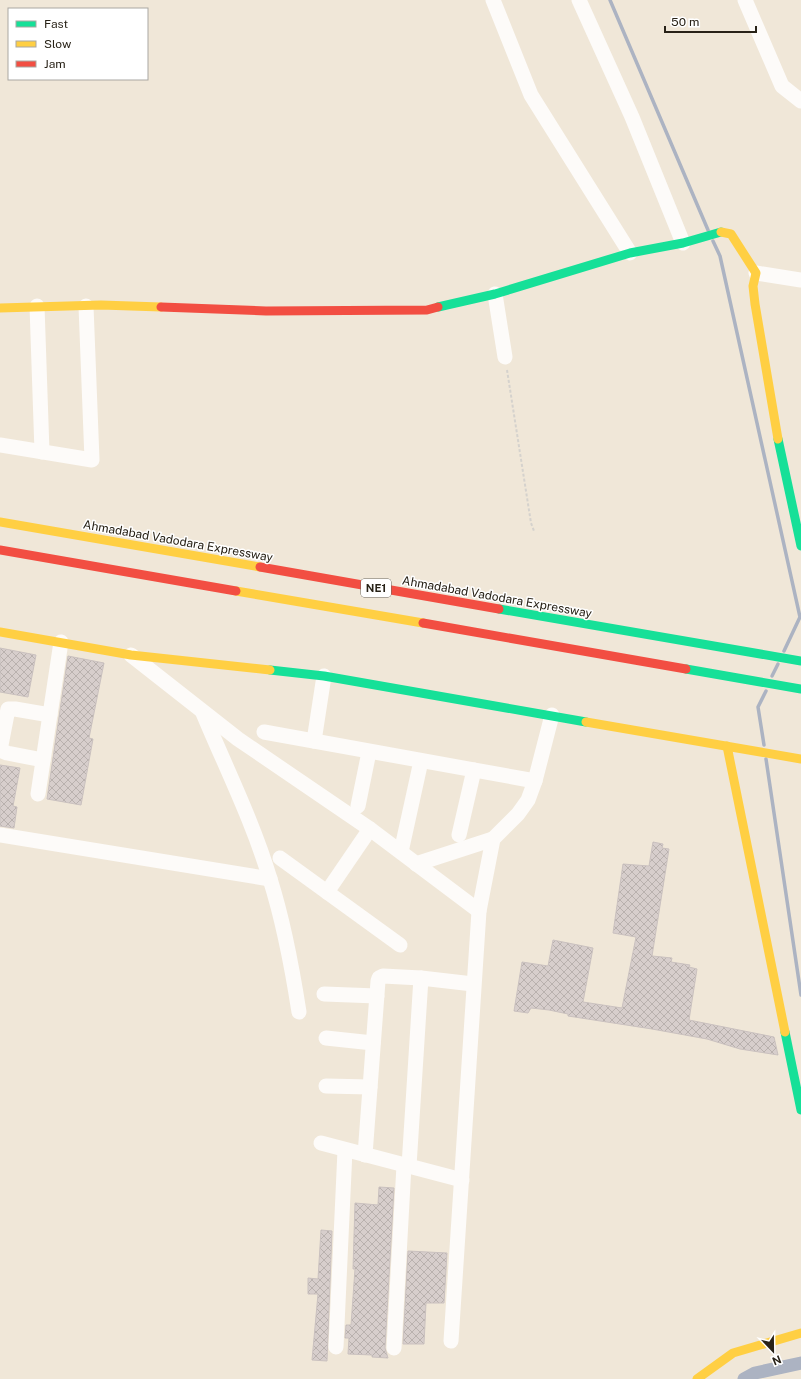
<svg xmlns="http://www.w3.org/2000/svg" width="801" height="1379" font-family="'Public Sans',sans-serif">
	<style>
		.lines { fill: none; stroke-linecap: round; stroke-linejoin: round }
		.stream { stroke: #acb3c2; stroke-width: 3.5 }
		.canal { stroke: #acb3c2; stroke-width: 13 }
		.building { fill: url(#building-cross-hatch); stroke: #cac1bf }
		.path { stroke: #d5d2cd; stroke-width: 2; stroke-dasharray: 3 2; stroke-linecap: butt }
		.street { stroke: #fdfbf9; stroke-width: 15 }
		.fast { stroke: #16e098; stroke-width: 9 }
		.slow { stroke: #ffcf43; stroke-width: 9 }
		.jam { stroke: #f24e42; stroke-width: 9 }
		.labels { text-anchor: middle; stroke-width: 3; stroke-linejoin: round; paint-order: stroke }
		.shield { fill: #fff; stroke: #68645d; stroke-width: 1 }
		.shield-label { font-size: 11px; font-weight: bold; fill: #282217 }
		.street-label { font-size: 12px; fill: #282217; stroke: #fff }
	</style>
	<defs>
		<pattern id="building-cross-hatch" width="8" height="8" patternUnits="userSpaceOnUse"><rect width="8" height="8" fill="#d7cecc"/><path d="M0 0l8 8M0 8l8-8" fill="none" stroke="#b9b1ae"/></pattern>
	</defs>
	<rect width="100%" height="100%" fill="#f0e7d8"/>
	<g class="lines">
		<g class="stream">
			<polyline points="610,0 708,230"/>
			<polyline points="713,241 720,256 800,617 784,651"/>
			<polyline points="772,676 778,664"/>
			<polyline points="764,745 758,707 766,691"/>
			<polyline points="766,759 801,995"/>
		</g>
		<polyline class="canal" points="744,1379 755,1373 801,1363"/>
	</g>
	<g class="building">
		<polygon points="0,648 36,655 28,697 0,692"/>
		<polygon points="68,656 104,663 89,738 93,739 81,805 47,799"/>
		<polygon points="0,765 20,768 13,806 17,807 14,828 0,826"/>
		<polygon points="653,842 663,844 662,848 669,849 652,956 672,958 671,962 690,965 689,967 697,969 689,1020 774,1037 778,1055 740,1049 707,1039 652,1029 568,1016 568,1014 549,1010 531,1008 528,1013 514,1011 522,962 548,966 553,940 593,948 583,1002 622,1008 636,937 613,933 623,864 649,866"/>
		<polygon points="379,1187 394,1188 385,1348 388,1358 372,1357 372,1355 348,1354 349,1338 345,1338 346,1325 351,1325 355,1269 353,1269 355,1203 378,1205"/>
		<polygon points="321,1230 332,1231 327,1361 312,1360 318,1294 308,1294 308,1278 318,1279"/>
		<polygon points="408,1251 447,1253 444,1303 426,1303 424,1344 403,1344"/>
	</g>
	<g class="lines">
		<polyline class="path" points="507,370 531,523 534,531"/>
		<g class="street">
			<polyline points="493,0 531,95 630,253"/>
			<polyline points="579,0 632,117 683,243"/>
			<polyline points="745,0 782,86 801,101"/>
			<polyline points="756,273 801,280"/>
			<polyline points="495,294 505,357"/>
			<polyline points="37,306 42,452"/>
			<polyline points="0,445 92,460 86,306"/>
			<polyline points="131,655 238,739 370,829 479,911"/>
			<path d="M203,713c23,55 50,109 67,166 14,44 22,88 29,133"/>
			<polyline points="264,732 535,781"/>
			<polyline points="314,741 324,676"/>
			<polyline points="43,760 7,753 2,751 1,745 8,709 15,709 50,715"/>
			<polyline points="38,794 61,642"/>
			<polyline points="358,806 369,752"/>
			<polyline points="0,835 270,879"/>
			<polyline points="459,835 474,770"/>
			<polyline points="401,852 421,761"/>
			<polyline points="280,858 400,945"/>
			<polyline points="416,864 493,839"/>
			<polyline points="327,892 370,829"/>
			<polyline points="324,994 377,996"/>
			<polyline points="326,1038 373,1043"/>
			<polyline points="326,1086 370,1087"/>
			<polyline points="321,1143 462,1180"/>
			<polyline points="365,1155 378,981 379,978 383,976 421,978"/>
			<polyline points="409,1166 421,978 473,984"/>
			<polyline points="451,1341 479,911 493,839 518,814 528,800 535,781 552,715"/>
			<polyline points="336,1347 345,1150"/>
			<polyline points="394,1348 404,1165"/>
		</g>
		<g class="fast">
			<polyline points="438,307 495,294 630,253 683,243 721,232"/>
			<polyline points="778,439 801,546"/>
			<polyline points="499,609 801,661"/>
			<polyline points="686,669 801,689"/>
			<polyline points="270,670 324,676 586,722"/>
			<polyline points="785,1032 801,1110"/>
		</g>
		<g class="slow">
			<polyline points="721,232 731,234 756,273 753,286 755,304 778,439"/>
			<polyline points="0,308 101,305 161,307"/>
			<polyline points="0,522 260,567"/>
			<polyline points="236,591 423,623"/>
			<polyline points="0,632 131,655 270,670"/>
			<polyline points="586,722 801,759"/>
			<polyline points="727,746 785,1032"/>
			<polyline points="697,1379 733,1353 801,1333"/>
		</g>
		<g class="jam">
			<polyline points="161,307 266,311 427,310 438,307"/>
			<polyline points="0,550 236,591"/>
			<polyline points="260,567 499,609"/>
			<polyline points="423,623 686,669"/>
		</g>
	</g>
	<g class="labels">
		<rect class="shield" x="361" y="579" width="30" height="18" rx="3"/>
		<g class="shield-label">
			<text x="376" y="592">NE1</text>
		</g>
		<g class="street-label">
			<text transform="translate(178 541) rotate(10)" y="4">Ahmadabad Vadodara Expressway</text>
			<text transform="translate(497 597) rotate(10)" y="4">Ahmadabad Vadodara Expressway</text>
		</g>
	</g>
	<rect x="8" y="8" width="140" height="72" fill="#ffffff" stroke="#a9a7a2"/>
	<rect x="16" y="21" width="20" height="6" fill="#16e098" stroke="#a9a7a2"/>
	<text x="44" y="28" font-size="12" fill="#282217">Fast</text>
	<rect x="16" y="41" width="20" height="6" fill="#ffcf43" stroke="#a9a7a2"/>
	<text x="44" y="48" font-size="12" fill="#282217">Slow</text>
	<rect x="16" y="61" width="20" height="6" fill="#f24e42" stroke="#a9a7a2"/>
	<text x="44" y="68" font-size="12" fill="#282217">Jam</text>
	<g transform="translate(773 1351) rotate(158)" stroke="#ffffff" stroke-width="3" paint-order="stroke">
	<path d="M0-3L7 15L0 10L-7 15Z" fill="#282217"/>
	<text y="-6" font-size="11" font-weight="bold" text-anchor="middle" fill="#282217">N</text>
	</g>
	<path d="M665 26v6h91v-6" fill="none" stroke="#282217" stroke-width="2"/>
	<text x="671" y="26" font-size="12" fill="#282217" stroke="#ffffff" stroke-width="3" paint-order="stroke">50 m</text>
</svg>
